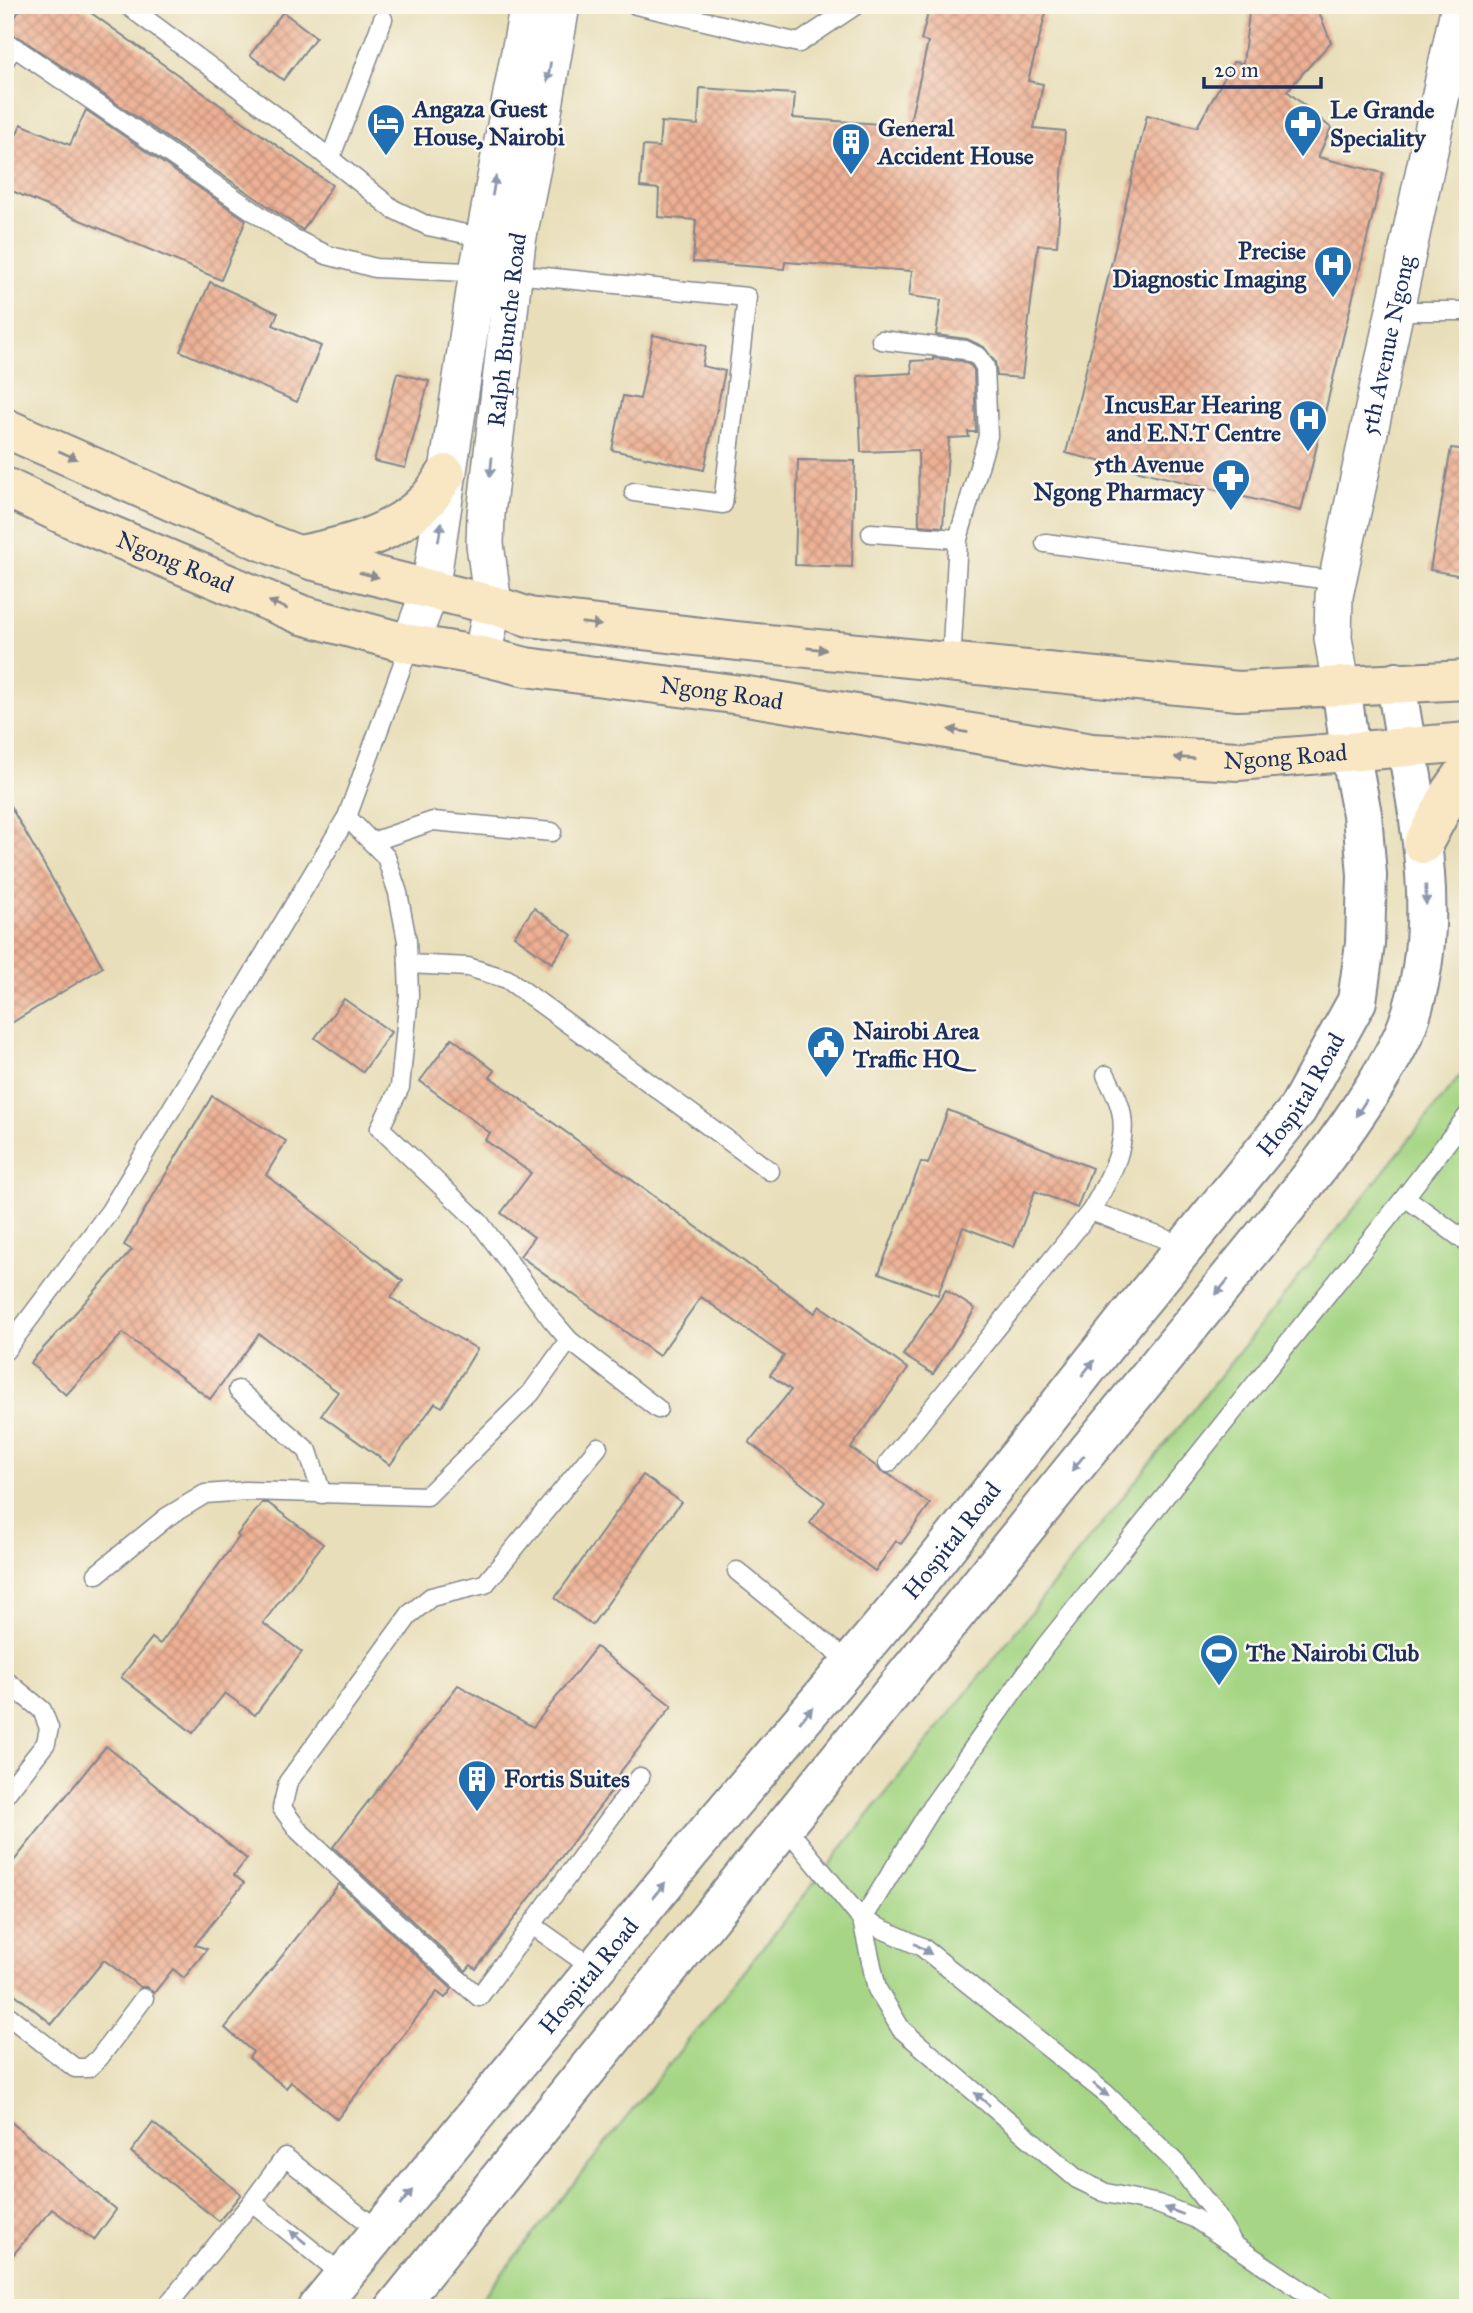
<svg xmlns="http://www.w3.org/2000/svg" width="1473" height="2313" font-family="'IM FELL Great Primer',serif">
	<style>
		.green { fill: #a6d685; stroke: #608272; stroke-width: 2 }
		.building { fill: url(#building-cross-hatch) }
		.lines { fill: none; stroke-linecap: round; stroke-linejoin: round }
		.service-casing { stroke: #82868c; stroke-width: 21 }
		.minor-casing { stroke: #82868c; stroke-width: 40 }
		.tertiary-casing { stroke: #82868c; stroke-width: 42 }
		.secondary-casing { stroke: #82868c; stroke-width: 42 }
		.service { stroke: #fff; stroke-width: 18 }
		.minor { stroke: #fff; stroke-width: 37 }
		.tertiary { stroke: #fff; stroke-width: 38 }
		.secondary { stroke: #f9e7c3; stroke-width: 38 }
		.oneway { fill: #8d97ae }
		.oneway2 { fill: #8a8b90 }
		.labels { text-anchor: middle; stroke-width: 5; stroke-linejoin: round; paint-order: stroke }
		.poi-label { font-size: 24px; font-weight: bold; fill: #1b2f5e; stroke: #fbf7ec; text-anchor: start }
		.street-label { font-size: 24px; fill: #1b2f5e; stroke: #fbf7ec }
	</style>
	<defs>
		<pattern id="building-cross-hatch" width="8" height="8" patternUnits="userSpaceOnUse" patternTransform="scale(1.75)"><rect width="8" height="8" fill="#eeb194"/><path d="M0 0l8 8M0 8l8-8" fill="none" stroke="#c0907c"/></pattern>
	</defs>
	<rect width="100%" height="100%" fill="#fbf7ec"/>
	<filter id="ink" filterUnits="userSpaceOnUse"><feTurbulence type="fractalNoise" baseFrequency=".0143" numOctaves="2"/><feDisplacementMap in="SourceGraphic" scale="14" xChannelSelector="R" yChannelSelector="G"/><feConvolveMatrix kernelMatrix="1 2 1 2 8 2 1 2 1" color-interpolation-filters="sRGB"/></filter>
	<filter id="wash" filterUnits="userSpaceOnUse"><feTurbulence type="fractalNoise" baseFrequency=".00686" numOctaves="4" result="noise"/><feDisplacementMap in="SourceGraphic" scale="28" xChannelSelector="R" yChannelSelector="G"/><feGaussianBlur stdDeviation="1.57" result="paint"/><feColorMatrix in="noise" values="0 0 0 0 0 0 0 0 0 0 0 0 0 0 0 0 0 1.4 0 .05"/><feComposite in="paint" operator="in"/></filter>
	<g filter="url(#wash)">
		<rect width="100%" height="100%" fill="#e8deb9"/>
		<polygon class="green" points="1468,1066 1468,2308 474,2308"/>
		<g id="blocks">
			<g class="building">
				<polygon points="23,5 80,5 332,185 303,230 20,38 14,36 5,37 5,32"/>
				<polygon points="930,5 1048,5 1028,81 1043,84 1034,128 1065,131 1057,246 1038,245 1022,378 997,376 995,362 984,347 967,339 936,335 941,300 909,296 912,271 785,262 784,269 693,262 696,220 658,217 659,189 640,187 643,146 659,147 661,122 698,125 700,88 795,94 793,118 909,126 928,42 921,40"/>
				<polygon points="1250,5 1316,5 1331,42 1287,91 1331,128 1318,157 1383,173 1301,511 1066,453 1147,115 1197,127 1233,62 1243,63"/>
				<polygon points="283,12 316,37 283,80 250,55"/>
				<polygon points="86,110 246,220 221,280 5,188 5,162 21,124 70,145"/>
				<polygon points="210,282 278,313 273,325 321,346 297,402 180,351"/>
				<polygon points="653,335 706,346 702,366 725,371 704,470 612,450 623,396 640,399"/>
				<polygon points="933,358 962,361 971,366 974,370 976,432 968,432 969,437 949,438 943,527 919,525 918,450 861,452 858,376 912,373 911,361 933,360"/>
				<polygon points="397,373 429,381 405,468 374,461"/>
				<polygon points="1451,448 1468,450 1468,577 1430,570"/>
				<polygon points="798,460 855,461 852,567 795,565"/>
				<polygon points="5,797 103,967 5,1027"/>
				<polygon points="534,908 572,935 552,963 514,936"/>
				<polygon points="344,999 391,1032 363,1072 315,1038"/>
				<polygon points="452,1038 495,1071 490,1077 815,1313 820,1306 908,1369 851,1448 877,1467 881,1472 888,1474 930,1504 901,1544 896,1541 875,1571 810,1523 825,1502 749,1442 791,1390 770,1375 784,1356 701,1297 659,1356 520,1256 534,1237 501,1213 531,1173 485,1140 490,1133 420,1081"/>
				<polygon points="212,1096 286,1141 266,1175 403,1281 391,1298 477,1349 442,1407 435,1403 390,1465 321,1415 338,1392 259,1334 210,1399 123,1333 66,1395 30,1363 132,1250 124,1245"/>
				<polygon points="948,1110 1092,1168 1077,1208 1035,1191 1014,1247 963,1227 938,1295 879,1273 921,1162 928,1164"/>
				<polygon points="946,1290 975,1309 933,1374 903,1355"/>
				<polygon points="643,1475 681,1502 592,1625 555,1598"/>
				<polygon points="262,1503 268,1503 323,1544 263,1623 302,1652 255,1715 225,1693 193,1733 121,1677 152,1638 160,1644 239,1537 237,1535"/>
				<polygon points="596,1647 672,1706 618,1775 622,1777 476,1969 471,1965 466,1971 333,1847 458,1685 533,1727"/>
				<polygon points="106,1746 247,1859 234,1875 244,1883 195,1945 207,1949 184,1978 173,1969 154,1993 146,1987 140,1987 104,1960 52,2024 5,1986 5,1872"/>
				<polygon points="339,1884 452,1989 445,1998 437,1992 337,2119 291,2082 286,2088 249,2058 253,2052 225,2028"/>
				<polygon points="5,2117 116,2210 94,2240 52,2209 5,2264"/>
				<polygon points="153,2123 241,2194 219,2221 131,2152"/>
			</g>
		</g>
	</g>
	<g filter="url(#ink)">
		<use href="#blocks" fill-opacity="0" stroke="#82868c" stroke-width="2"/>
		<g class="lines">
			<defs>
				<g id="service">
					<polyline points="127,5 284,122 393,209 428,226 489,239"/>
					<polyline points="636,5 799,43 856,5"/>
					<polyline points="5,60 14,47 291,237 327,255 375,268 514,274 747,297 723,504 634,492"/>
					<polyline points="330,159 383,19"/>
					<polyline points="1395,311 1468,311"/>
					<polyline points="881,340 965,350 979,357 985,367 988,436 958,539 951,663"/>
					<polyline points="871,533 958,539"/>
					<polyline points="1045,543 1338,581"/>
					<polyline points="372,842 433,821 552,832"/>
					<polyline points="408,964 468,967 507,979 770,1171"/>
					<polyline points="1405,1197 1468,1243"/>
					<path d="M1091,1211c19,-33 42,-72 27,-110 -3,-9 -8,-17 -12,-26"/>
					<polyline points="569,1340 658,1409"/>
					<polyline points="5,1351 110,1211 347,817 410,644"/>
					<polyline points="238,1390 308,1451 322,1494"/>
					<polyline points="598,1447 485,1584 431,1597 410,1614 288,1782 282,1808 299,1831 451,1973 479,1997 640,1777"/>
					<polyline points="888,1463 1091,1211 1187,1247"/>
					<polyline points="737,1571 850,1663"/>
					<polyline points="97,1574 167,1517 205,1494 245,1491 427,1496 531,1393 569,1340 552,1320 479,1222 380,1128 400,1087 409,995 407,941 398,893 386,857 347,817"/>
					<polyline points="5,1680 42,1710 49,1728 46,1743 5,1795"/>
					<polyline points="785,1826 862,1920 922,1947 1105,2093 1177,2164 1216,2215 1231,2240"/>
					<polyline points="532,1925 594,1969"/>
					<polyline points="5,2013 75,2068 88,2068 99,2058 144,1998"/>
					<polyline points="252,2202 343,2275"/>
					<polyline points="165,2308 252,2202 285,2157 379,2231"/>
					<polyline points="1328,2308 1194,2218 1158,2204 1106,2193 1077,2179 901,2029 877,1989 862,1920 933,1805 1046,1645 1405,1197 1468,1115"/>
				</g>
				<g id="minor">
					<polyline points="410,644 430,591 478,272 529,5"/>
					<path id="s1" d="M482,656l11,-51 -8,-61 1,-30 31,-273 26,-129 18,-107"/>
					<path id="s2" d="M1341,685l-8,-47 1,-42 126,-591"/>
				</g>
				<g id="tertiary">
					<path id="s3" d="M317,2308l374,-457 230,-271 206,-262 170,-208 60,-109 8,-57 2,-69 -5,-61 -12,-63 -9,-66"/>
					<path d="M395,2308c232,-287 462,-575 696,-861 56,-69 113,-138 170,-208 40,-49 79,-98 113,-152 12,-19 25,-40 33,-61 42,-113 5,-231 -11,-344"/>
				</g>
				<g id="secondary">
					<polyline points="5,428 259,540 311,560 493,605 529,617 737,641 1238,691 1468,680"/>
					<path id="s4" d="M5,487l72,34 225,94 108,29 72,12 44,11 215,28 351,58 146,8 230,-19"/>
					<path d="M300,555c46,-9 94,-20 127,-55 8,-8 13,-18 19,-26"/>
					<polyline points="1423,844 1451,792 1468,768"/>
				</g>
			</defs>
			<use href="#service" class="service-casing"/>
			<use href="#minor" class="minor-casing"/>
			<use href="#tertiary" class="tertiary-casing"/>
			<use href="#secondary" class="secondary-casing"/>
			<use href="#service" class="service"/>
			<use href="#minor" class="minor"/>
			<use href="#tertiary" class="tertiary"/>
			<use href="#secondary" class="secondary"/>
		</g>
		<defs><path id="oneway-solid" d="M-6-.8H1V-3.2L6.5 0L1 3.2V.8H-6Z" transform="scale(1.75)"/></defs>
		<g class="oneway">
			<use href="#oneway-solid" transform="translate(549 72) rotate(99)"/>
			<use href="#oneway-solid" transform="translate(494 186) rotate(-80)"/>
			<use href="#oneway-solid" transform="translate(491 467) rotate(96)"/>
			<use href="#oneway-solid" transform="translate(440 532) rotate(-80)"/>
			<use href="#oneway-solid" transform="translate(1426 895) rotate(89)"/>
			<use href="#oneway-solid" transform="translate(1361 1108) rotate(123)"/>
			<use href="#oneway-solid" transform="translate(1222 1287) rotate(129)"/>
			<use href="#oneway-solid" transform="translate(1088 1368) rotate(-51)"/>
			<use href="#oneway-solid" transform="translate(1078 1463) rotate(129)"/>
			<use href="#oneway-solid" transform="translate(806 1715) rotate(-50)"/>
			<use href="#oneway-solid" transform="translate(659 1890) rotate(-51)"/>
			<use href="#oneway-solid" transform="translate(923 1949) rotate(32)"/>
			<use href="#oneway-solid" transform="translate(1101 2090) rotate(40)"/>
			<use href="#oneway-solid" transform="translate(982 2099) rotate(-140)"/>
			<use href="#oneway-solid" transform="translate(406 2198) rotate(-51)"/>
			<use href="#oneway-solid" transform="translate(1174 2211) rotate(-159)"/>
			<use href="#oneway-solid" transform="translate(298 2237) rotate(-141)"/>
		</g>
		<g class="oneway2">
			<use href="#oneway-solid" transform="translate(68 455) rotate(24)"/>
			<use href="#oneway-solid" transform="translate(369 575) rotate(14)"/>
			<use href="#oneway-solid" transform="translate(278 605) rotate(-157)"/>
			<use href="#oneway-solid" transform="translate(591 624) rotate(7)"/>
			<use href="#oneway-solid" transform="translate(817 649) rotate(6)"/>
			<use href="#oneway-solid" transform="translate(958 731) rotate(-171)"/>
			<use href="#oneway-solid" transform="translate(1184 758) rotate(-177)"/>
		</g>
	</g>
	<defs>
		<symbol id="hotel-pin" viewBox="-11 -11 22 30"><path d="M0 17L-7.5 6A9.5 9.5 0 1 1 7.5 6Z" fill="#1f6fb2" stroke="#fbf7ec"/><path d="M-6-4.5h1.5V1H6V5H4.5V3h-9V5H-6ZM-4 0a1.8 1.8 0 1 1 3.6 0ZM.5 0V-2.5h3Q6-2.5 6 0Z" fill="#fff"/></symbol>
		<symbol id="pharmacy-pin" viewBox="-11 -11 22 30"><path d="M0 17L-7.5 6A9.5 9.5 0 1 1 7.5 6Z" fill="#1f6fb2" stroke="#fbf7ec"/><path d="M-2-6h4v4h4v4h-4v4h-4v-4h-4v-4h4Z" fill="#fff"/></symbol>
		<symbol id="building-pin" viewBox="-11 -11 22 30"><path d="M0 17L-7.5 6A9.5 9.5 0 1 1 7.5 6Z" fill="#1f6fb2" stroke="#fbf7ec"/><path d="M-4-6H4V6H1V3H-1V6H-4ZM-2.5-4.3h1.7v1.8h-1.7ZM.8-4.3h1.7v1.8H.8ZM-2.5-1h1.7V.8h-1.7ZM.8-1h1.7V.8H.8Z" fill="#fff"/></symbol>
		<symbol id="hospital-pin" viewBox="-11 -11 22 30"><path d="M0 17L-7.5 6A9.5 9.5 0 1 1 7.5 6Z" fill="#1f6fb2" stroke="#fbf7ec"/><path d="M-5-5h3v3.5h4V-5h3V5h-3V1.5h-4V5h-3Z" fill="#fff"/></symbol>
		<symbol id="civic-pin" viewBox="-11 -11 22 30"><path d="M0 17L-7.5 6A9.5 9.5 0 1 1 7.5 6Z" fill="#1f6fb2" stroke="#fbf7ec"/><path d="M-.6-6.5H3V-4.5H.6V-3L4-1V1h2V6H-6V1h2V-1L-.6-3ZM-1.2 2.5V6h2.4V2.5Z" fill="#fff"/></symbol>
		<symbol id="stadium-pin" viewBox="-11 -11 22 30"><path d="M0 17L-7.5 6A9.5 9.5 0 1 1 7.5 6Z" fill="#1f6fb2" stroke="#fbf7ec"/><path d="M0-5a6.5 5 0 1 0 0 10a6.5 5 0 1 0 0-10ZM-3.5-1.8h7v3.6h-7Z" fill="#fff"/></symbol>
	</defs>
	<g fill-rule="evenodd">
		<use href="#hotel-pin" x="364" y="101" width="44" height="60"/>
		<use href="#pharmacy-pin" x="1281" y="102" width="44" height="60"/>
		<use href="#building-pin" x="829" y="120" width="44" height="60"/>
		<use href="#hospital-pin" x="1311" y="243" width="44" height="60"/>
		<use href="#hospital-pin" x="1286" y="397" width="44" height="60"/>
		<use href="#pharmacy-pin" x="1209" y="456" width="44" height="60"/>
		<use href="#civic-pin" x="804" y="1023" width="44" height="60"/>
		<use href="#stadium-pin" x="1197" y="1631" width="44" height="60"/>
		<use href="#building-pin" x="455" y="1757" width="44" height="60"/>
	</g>
	<g class="labels">
		<g class="poi-label">
			<text x="413" y="117">Angaza Guest<tspan x="413" dy="28">House, Nairobi</tspan></text>
			<text x="1330" y="118">Le Grande<tspan x="1330" dy="28">Speciality</tspan></text>
			<text x="878" y="136">General<tspan x="878" dy="28">Accident House</tspan></text>
			<text x="1306" y="259" text-anchor="end">Precise<tspan x="1306" dy="28">Diagnostic Imaging</tspan></text>
			<text x="1281" y="413" text-anchor="end">IncusEar Hearing<tspan x="1281" dy="28">and E.N.T Centre</tspan></text>
			<text x="1204" y="472" text-anchor="end">5th Avenue<tspan x="1204" dy="28">Ngong Pharmacy</tspan></text>
			<text x="853" y="1039">Nairobi Area<tspan x="853" dy="28">Traffic HQ</tspan></text>
			<text x="1246" y="1661">The Nairobi Club</text>
			<text x="504" y="1787">Fortis Suites</text>
		</g>
		<g class="street-label">
			<text dy="8" stroke="none"><textPath href="#s1" startOffset="329">Ralph Bunche Road</textPath></text>
			<text dy="8" stroke="none"><textPath href="#s2" startOffset="346">5th Avenue Ngong</textPath></text>
			<text dy="8" stroke="none"><textPath href="#s4" startOffset="186">Ngong Road</textPath></text>
			<text dy="8" stroke="none"><textPath href="#s4" startOffset="751">Ngong Road</textPath></text>
			<text dy="8" stroke="none"><textPath href="#s4" startOffset="1320">Ngong Road</textPath></text>
			<text dy="8" stroke="none"><textPath href="#s3" startOffset="1563">Hospital Road</textPath></text>
			<text dy="8" stroke="none"><textPath href="#s3" startOffset="996">Hospital Road</textPath></text>
			<text dy="8" stroke="none"><textPath href="#s3" startOffset="429">Hospital Road</textPath></text>
		</g>
	</g>
	<rect width="1473" height="2313" fill="none" stroke="#fbf7ec" stroke-width="28"/>
	<path d="M1204 77v10h117v-10" fill="none" stroke="#1b2f5e" stroke-width="3.5"/>
	<text x="1214" y="77" font-size="21" fill="#1b2f5e" stroke="#fbf7ec" stroke-width="5" paint-order="stroke">20 m</text>
</svg>
